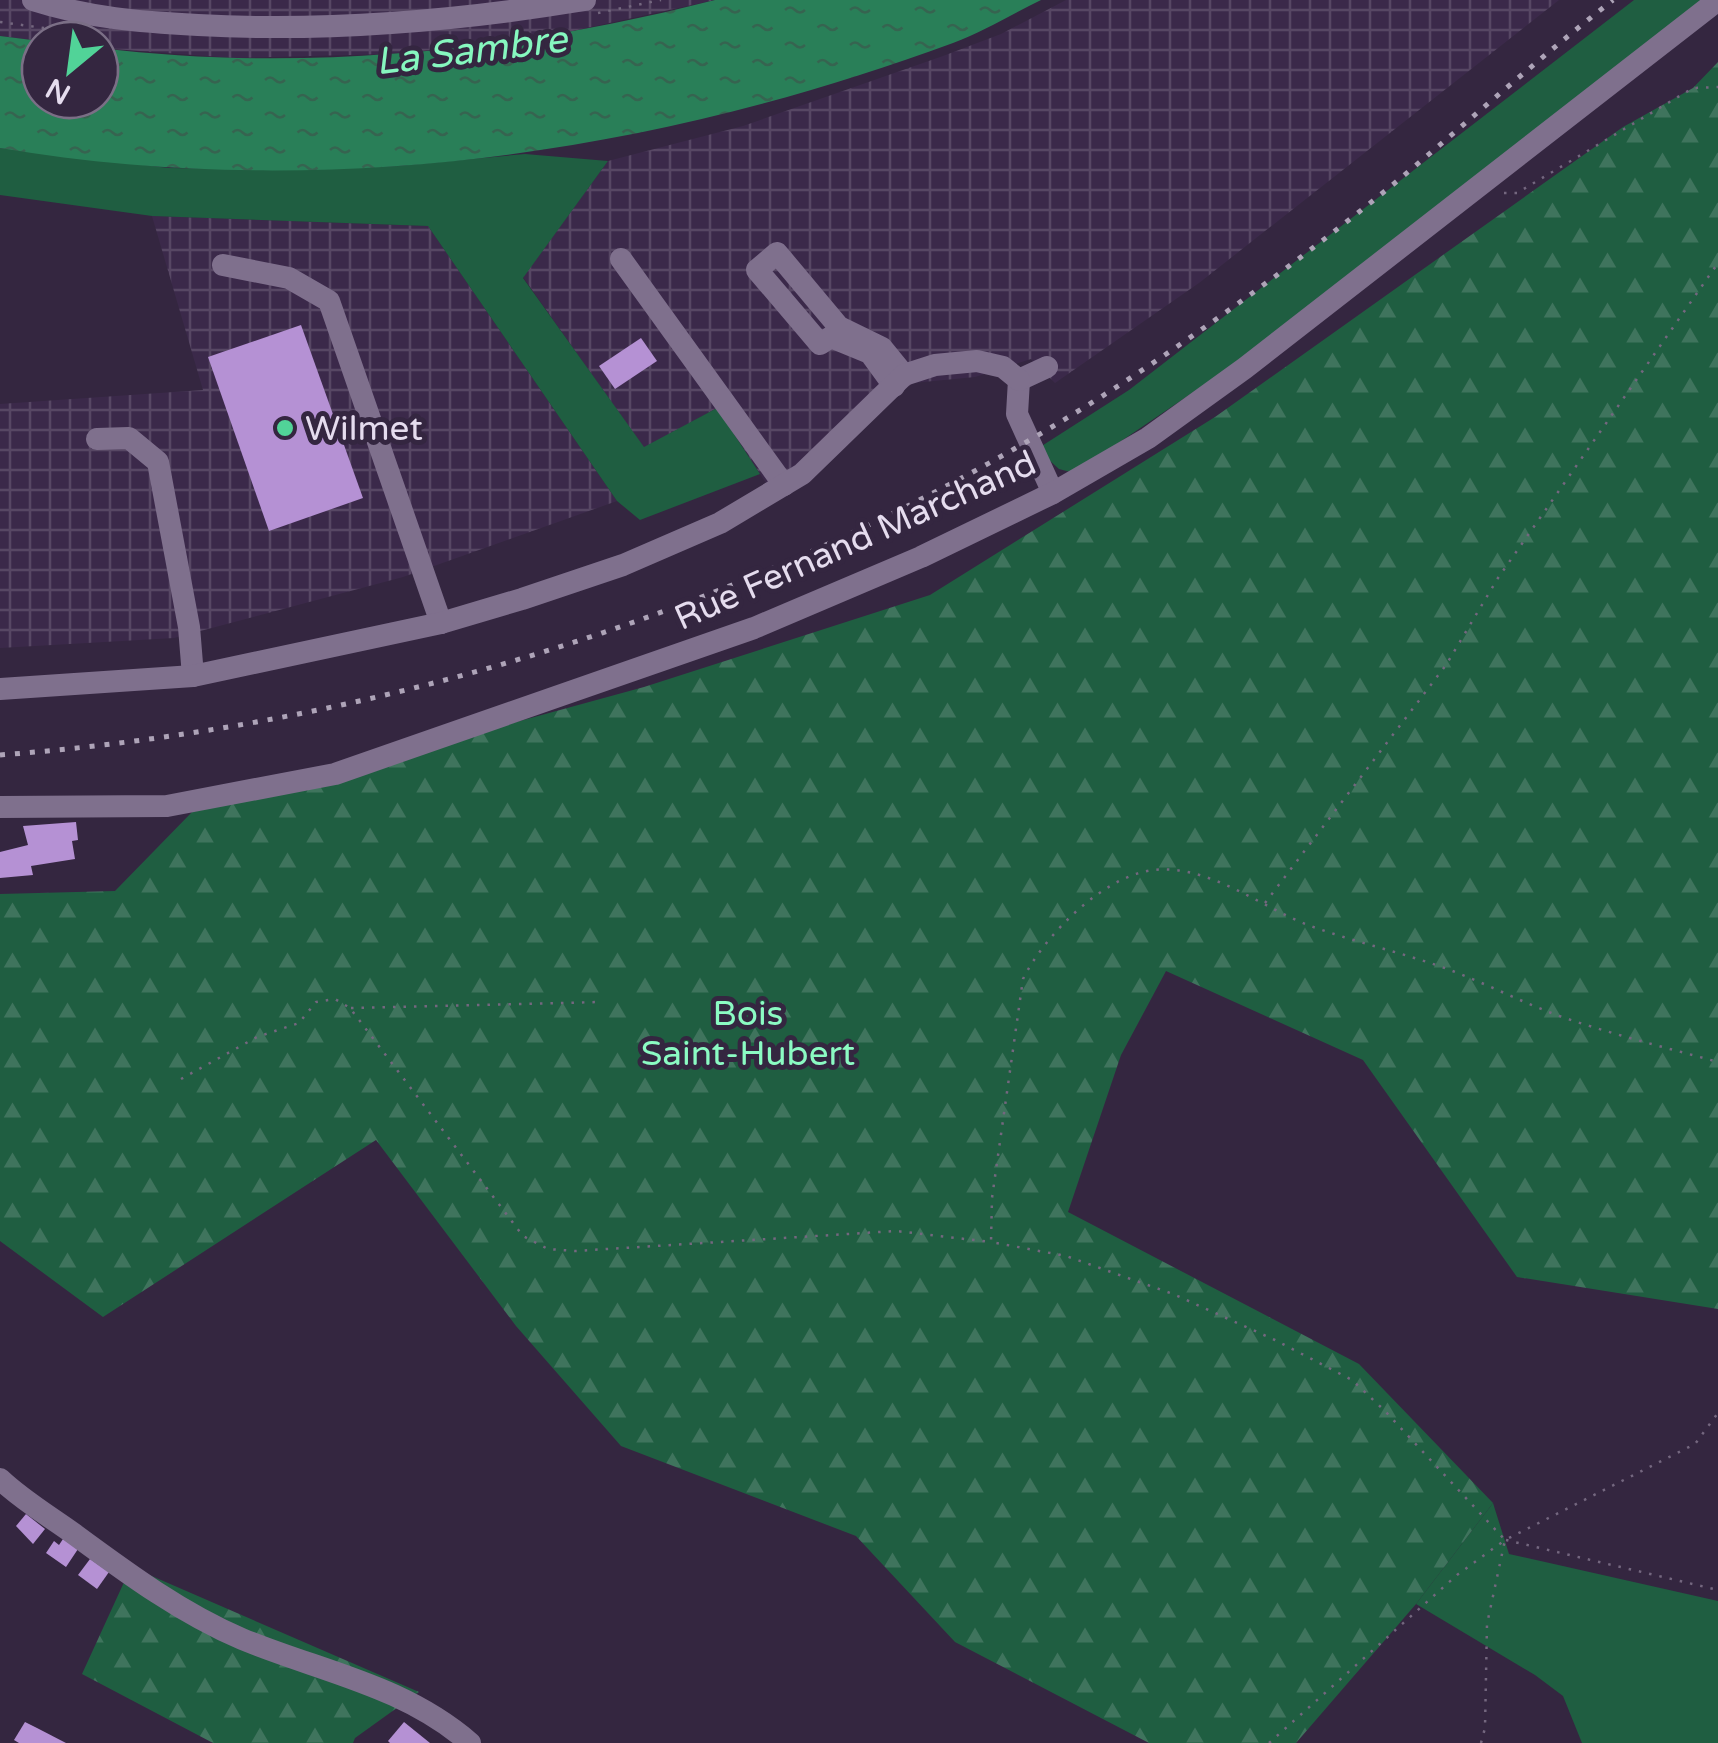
<svg xmlns="http://www.w3.org/2000/svg" width="1718" height="1743" font-family="'Varela Round',sans-serif">
	<style>
		.industrial { fill: url(#industrial-grid) }
		.grass { fill: #1f5e41 }
		.forest { fill: url(#forest-firs) }
		.water { fill: url(#water-ripples) }
		.building { fill: #b591d4 }
		.lines { fill: none; stroke-linecap: round; stroke-linejoin: round }
		.path { stroke: #74677f; stroke-width: 2.5; stroke-dasharray: 2.5 8; stroke-linecap: butt }
		.minor { stroke: #7f708d; stroke-width: 22 }
		.rail { stroke: #aea4b8; stroke-width: 5; stroke-dasharray: 5 10; stroke-linecap: butt }
		.poi-dot { fill: #51d398; stroke: #342640; stroke-width: 4 }
		.labels { text-anchor: middle; stroke-width: 10; stroke-linejoin: round; paint-order: stroke }
		.poi-label { font-size: 35px; fill: #e5dcee; stroke: #342640; text-anchor: start }
		.street-label { font-size: 35px; fill: #e5dcee; stroke: #342640 }
		.park-label { font-size: 35px; fill: #8bfbc3; stroke: #342640 }
		.water-label { font-size: 38px; font-style: italic; fill: #86f7bf; stroke: #342640 }
	</style>
	<defs>
		<pattern id="industrial-grid" width="8" height="8" patternUnits="userSpaceOnUse" patternTransform="scale(2.5)"><rect width="8" height="8" fill="#3b294a"/><path d="M0 4h8M4 0v8" fill="none" stroke="#574764"/></pattern>
		<pattern id="forest-firs" width="22" height="20" patternUnits="userSpaceOnUse" patternTransform="scale(2.5)"><rect width="22" height="20" fill="#1f5e41"/><path d="M5 1l3.5 6h-7zM16 11l3.5 6h-7z" fill="#3f745d"/></pattern>
		<pattern id="water-ripples" width="26" height="14" patternUnits="userSpaceOnUse" patternTransform="scale(2.5)"><rect width="26" height="14" fill="#297f58"/><path d="M2 4q2-2 4 0t4 0M15 11q2-2 4 0t4 0" fill="none" stroke="#366450"/></pattern>
	</defs>
	<rect width="100%" height="100%" fill="#342640"/>
	<g class="industrial">
		<polygon points="0,0 715,0 568,32 476,46 387,54 234,58 100,48 100,40 40,41 0,36"/>
		<polygon points="1066,0 1559,0 1199,283 1055,383 1031,359 975,377 913,383 768,486 717,408 644,448 523,277 608,161 743,126 943,56 1001,34"/>
		<polygon points="152,216 428,226 617,501 403,577 174,638 0,648 0,404 203,390"/>
	</g>
	<g class="grass">
		<polygon points="1634,0 1709,0 1276,336 1074,473 1059,469 1037,449 1129,390"/>
		<polygon points="0,148 169,168 298,170 398,166 525,154 608,161 523,278 644,447 717,408 760,474 640,520 617,501 428,226 152,216 0,195"/>
		<polygon points="1493,1503 1509,1554 1718,1601 1718,1743 1582,1743 1563,1696 1535,1675 1416,1604"/>
	</g>
	<g class="forest">
		<polygon points="1718,62 1718,1309 1517,1277 1363,1060 1166,971 1121,1055 1068,1212 1359,1364 1493,1503 1416,1604 1296,1743 1149,1743 955,1642 856,1536 621,1446 516,1326 376,1140 103,1317 0,1241 0,894 115,891 194,810 644,687 930,595 1215,417 1623,127 1693,88"/>
		<polygon points="131,1567 419,1692 355,1738 353,1743 213,1743 82,1674"/>
	</g>
	<path class="water" d="M715,0h326c-29,14 -58,32 -88,43 -303,112 -632,159 -953,105v-112l40,5v59h60v-52c205,25 416,3 615,-48z"/>
	<g class="building">
		<polygon points="301,325 363,498 269,531 208,357"/>
		<polygon points="641,338 657,361 615,389 599,366"/>
		<polygon points="76,822 78,840 72,841 75,859 31,866 33,875 0,878 0,852 28,845 23,826"/>
		<polygon points="26,1514 45,1529 33,1544 16,1526"/>
		<polygon points="63,1539 78,1549 66,1567 46,1553 54,1541 59,1545"/>
		<polygon points="90,1559 109,1572 97,1589 78,1575"/>
		<polygon points="25,1722 37,1728 66,1743 19,1743 14,1740"/>
		<polygon points="404,1722 430,1743 390,1743 388,1741"/>
	</g>
	<g class="lines">
		<g class="path">
			<polyline points="598,13 661,0"/>
			<polyline points="0,22 73,32"/>
			<polyline points="1504,193 1517,193 1693,88 1718,87"/>
			<polyline points="1265,903 1446,665 1498,578 1718,263"/>
			<polyline points="351,1008 600,1002"/>
			<polyline points="181,1079 257,1037 299,1023 316,1002 335,999 350,1008 523,1236 548,1249 575,1251 896,1231 991,1242"/>
			<polyline points="1506,1540 1718,1590"/>
			<path d="M1269,1743l188,-168 48,-35 -121,-130 -32,-30 -77,-40 -102,-46 -107,-38 -75,-14 1,-44 31,-219c21,-43 80,-103 130,-109 55,-6 106,36 155,55 43,16 88,26 131,41 43,15 83,37 126,52 50,17 102,30 153,44"/>
			<polyline points="1481,1743 1485,1728 1487,1624 1505,1540 1695,1444 1718,1413"/>
		</g>
		<g class="minor">
			<path d="M33,0c56,18 107,22 165,25 131,7 259,-4 387,-25"/>
			<polyline points="621,259 784,485"/>
			<polyline points="223,265 289,278 329,301 441,623"/>
			<polyline points="1019,380 1017,414 1053,493"/>
			<polyline points="1019,380 1047,367"/>
			<polyline points="894,386 870,353 831,337 820,344 757,270 777,253 839,327 882,348 904,375"/>
			<polyline points="97,439 129,438 158,462 189,627 193,676"/>
			<polyline points="0,689 193,676 441,623 522,599 623,565 720,523 802,474 904,375 935,365 977,361 1003,367 1019,380"/>
			<polyline points="0,807 167,806 335,774 754,628 921,557 1053,493 1148,438 1245,368 1718,0"/>
			<path d="M0,1479c22,21 49,37 74,55 53,39 107,79 168,105 80,33 161,46 228,104"/>
		</g>
		<path class="rail" d="M0,755c420,-32 839,-172 1185,-414 72,-50 143,-103 211,-159 73,-61 143,-124 217,-182"/>
	</g>
	<circle class="poi-dot" cx="285" cy="428" r="10"/>
	<g class="labels">
		<g class="poi-label">
			<text x="305" y="440">Wilmet</text>
		</g>
		<g class="street-label">
			<text transform="translate(855 540) rotate(-24)" y="12">Rue Fernand Marchand</text>
		</g>
		<g class="park-label">
			<text x="748" y="1025">Bois<tspan x="748" dy="40">Saint-Hubert</tspan></text>
		</g>
		<g class="water-label">
			<text transform="translate(471 50) rotate(-7)" y="13">La Sambre</text>
		</g>
	</g>
	<g transform="translate(70 70) rotate(209)"><circle r="48" fill="#342640" stroke="#7b6f86" stroke-width="2.5"/>
	<path d="M0-8L18 38L0 25L-18 38Z" fill="#51d398"/>
	<text y="-15" font-size="28" font-weight="bold" text-anchor="middle" fill="#e5dcee">N</text>
	</g>
</svg>
